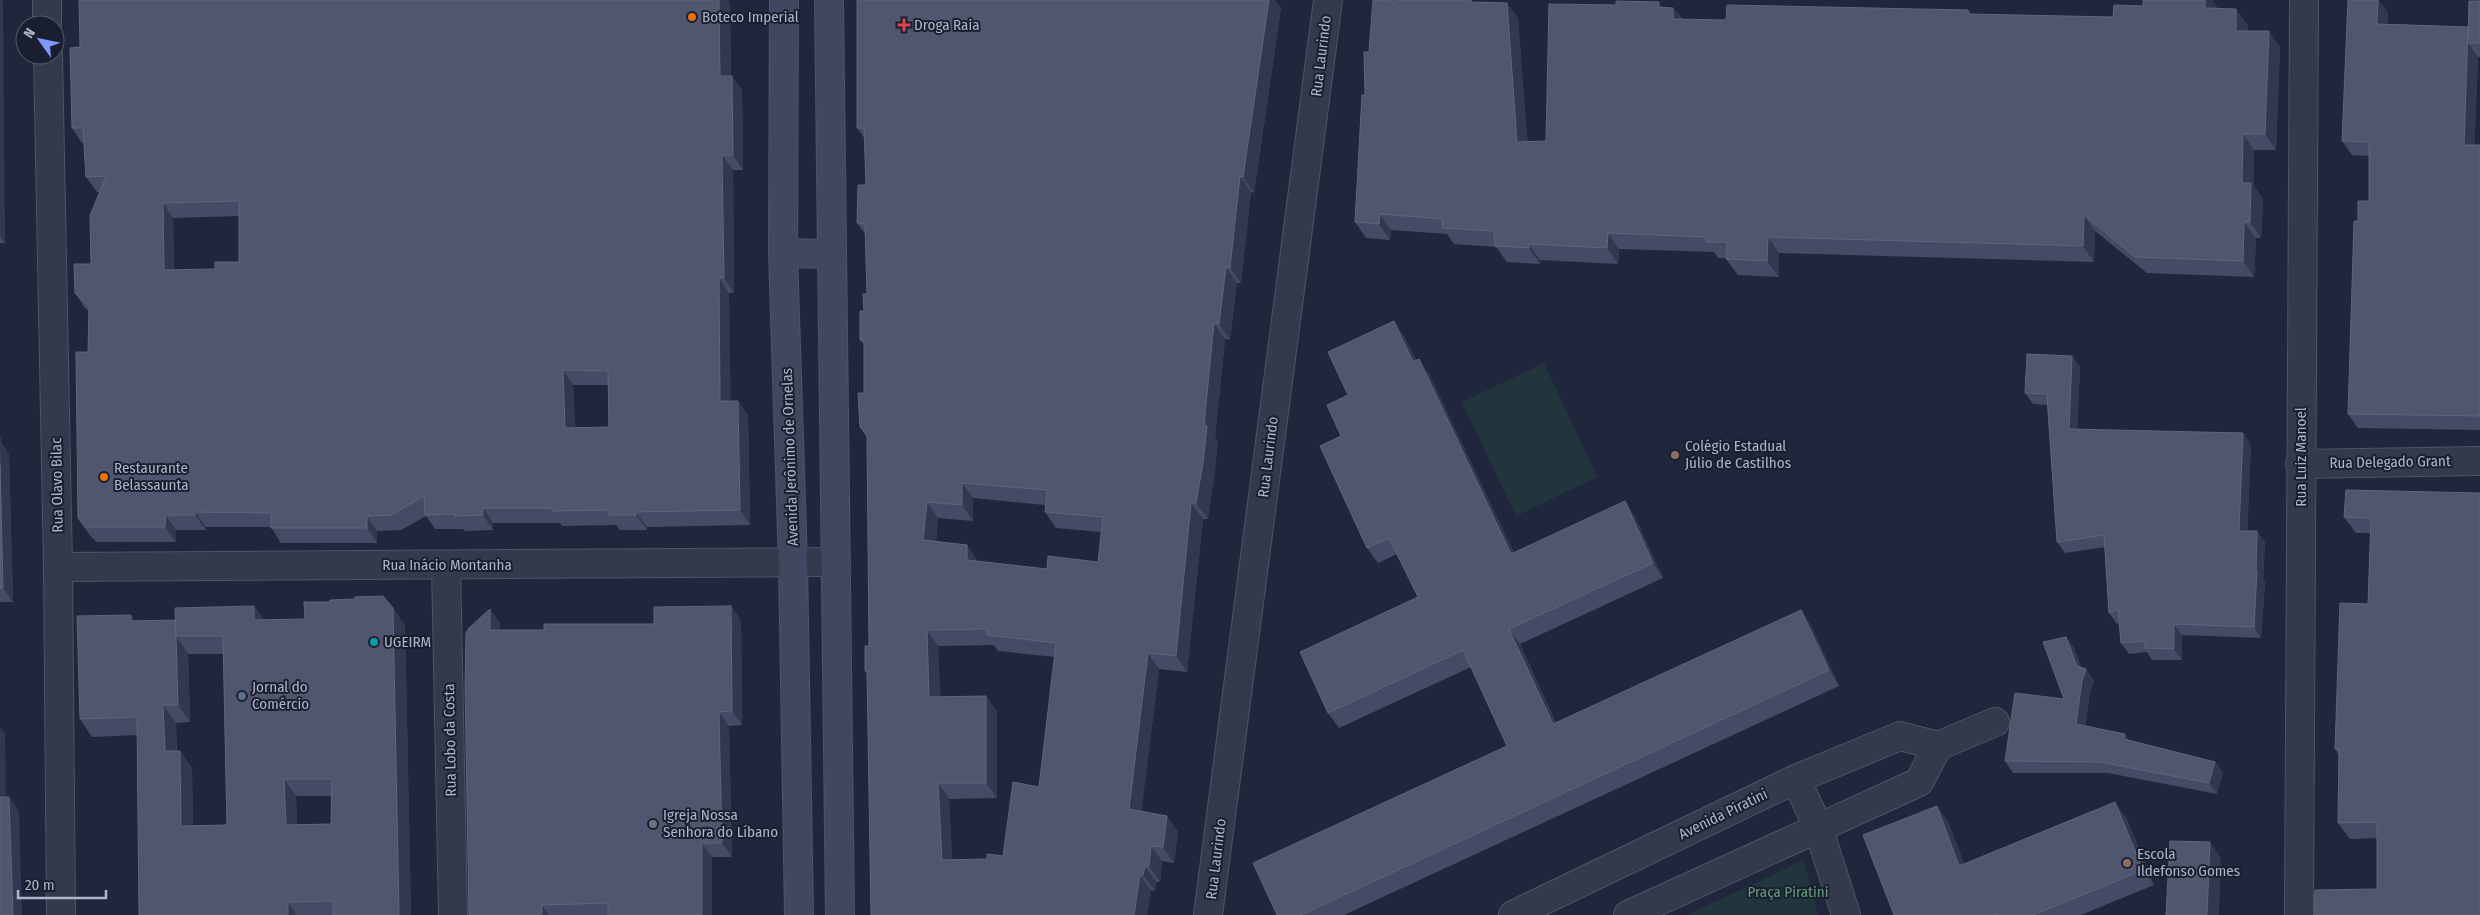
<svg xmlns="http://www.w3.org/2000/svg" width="2480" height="915" font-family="'Fira Sans Condensed',sans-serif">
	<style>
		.green { fill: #22353d }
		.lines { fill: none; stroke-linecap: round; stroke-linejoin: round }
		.street-casing { stroke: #4f5466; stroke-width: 30 }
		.secondary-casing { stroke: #4f5466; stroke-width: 30 }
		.street { stroke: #343a4c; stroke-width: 28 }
		.secondary { stroke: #42475f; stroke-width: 28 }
		.wall { fill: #444b64; fill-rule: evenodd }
		.shaded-wall { fill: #31384f }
		.building { fill: #50566e; stroke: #5e657c; fill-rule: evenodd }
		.food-dot { fill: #e8710a; stroke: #1a1f30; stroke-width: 2 }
		.health-dot { fill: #e0444e; stroke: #1a1f30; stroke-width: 2 }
		.education-dot { fill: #8d6e63; stroke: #1a1f30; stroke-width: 2 }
		.culture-dot { fill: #0f9aa8; stroke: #1a1f30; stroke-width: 2 }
		.service-dot { fill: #5c6f8a; stroke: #1a1f30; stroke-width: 2 }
		.worship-dot { fill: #6b7280; stroke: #1a1f30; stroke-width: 2 }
		.labels { text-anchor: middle; stroke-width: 4; stroke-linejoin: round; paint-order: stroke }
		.poi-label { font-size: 15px; fill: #afb4c8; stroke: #1a1f30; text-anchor: start }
		.street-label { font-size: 15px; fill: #afb4c8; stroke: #1a1f30 }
		.park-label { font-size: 15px; fill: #659a7b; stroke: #1a1f30 }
	</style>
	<rect width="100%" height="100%" fill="#20273c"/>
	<g class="green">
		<polygon points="1544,363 1597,477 1516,516 1462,402"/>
		<polygon points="1804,860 1818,915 1687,915"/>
	</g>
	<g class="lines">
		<defs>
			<g id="street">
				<polyline points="47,0 47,25"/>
				<polyline points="48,55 58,567 61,915"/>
				<polyline points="2300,464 2480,461"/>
				<polyline points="446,565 453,915"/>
				<polyline points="58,567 836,562"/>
				<polyline points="1796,779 1818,827 1846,915"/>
				<polyline points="1208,915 1328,0"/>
				<polyline points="1513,915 1796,779 1900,736 1938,746 1995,722"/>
				<polyline points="1628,915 1919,782 1938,746"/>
				<polyline points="2299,915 2304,0"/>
			</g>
			<g id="secondary">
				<polyline points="784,0 783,253 793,564 799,915"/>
				<polyline points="829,0 840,915"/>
				<polyline points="783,253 832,254"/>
			</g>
		</defs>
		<use href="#street" class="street-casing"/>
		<use href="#secondary" class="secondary-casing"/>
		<use href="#street" class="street"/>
		<use href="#secondary" class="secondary"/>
	</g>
	<g class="wall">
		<polygon points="0,0 5,243 0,243"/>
		<polygon points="2143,0 2212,0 2217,8 2248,25 2247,31 2280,47 2276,150 2254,150 2254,186 2263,199 2261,238 2256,238 2254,277 2147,273 2095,231 2094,262 1779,253 1779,277 1738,275 1726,259 1726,258 1718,258 1714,252 1619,249 1618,264 1540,260 1540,264 1507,262 1496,247 1454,244 1447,234 1391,230 1390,240 1366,238 1355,222 1365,95 1474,2 1507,3 1518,19 1527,141 1546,141 1662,7 1673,8 1682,19 1726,20 1968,10 1971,14 2113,17 2143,6"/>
		<polygon points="2480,1 2480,57 2478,57 2474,145 2480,145 2480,430 2358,428 2348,414 2358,221 2369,201 2369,156 2352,155 2342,141 2388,12 2387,24 2468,27"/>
		<path d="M730,3l1,73h1l10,15 1,79h-10l1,123h-5l1,108h8l10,14 2,110 -103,2v3h-27l-4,-5 -54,1 -2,-3h-67v7l-28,1 -2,-2h-28l-9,-13 -25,14 -24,1v12h-96l-10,-16h-65v3h-30v12h-80l-8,-9 -10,-15 10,-166 1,-41 -4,-3 -10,-15 16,-29 9,-72h-3l-11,-15 -2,-34h-2l-10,-15 8,-81zM239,216v46l-24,7 -41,1 -1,-52zM573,385h35l1,42h-34z"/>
		<path d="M1281,8l-27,185 -3,-1 -10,91h-4l-7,57 -5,-1 -10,99 3,3 -4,37 -6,41h-5l-16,153 -28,-3 -7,56 -11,86 26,5 11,16 -4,31 -12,-2 -2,21h-4l-1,9 -4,-1 -4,25h-276l-4,-241 -2,-3 4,-25 -2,-208 -7,-11 4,-34v-48l-4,-5 4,-29 3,-17 -1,-59 -9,-12 9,-38 -1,-46 -8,-11zM973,498l72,7v7l11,16 45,4 -3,30 -51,7 -69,-8 -42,-19 2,-24 35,3zM994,645l4,6 57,6 -16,130 -36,69 -16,3 -35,1 -3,-61 48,-1v-86l-11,-16 -46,1 -2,-51z"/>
		<polygon points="1404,336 1416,360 1429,374 1514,553 1625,501 1635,517 1663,578 1520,644 1556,723 1811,625 1839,686 1344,915 1277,915 1507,746 1471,667 1339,728 1328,713 1418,597 1397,554 1378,563 1367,548 1348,395"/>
		<polygon points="2072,356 2080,367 2077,429 2251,445 2247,531 2265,542 2263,579 2265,582 2261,638 2182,635 2182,660 2152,660 2147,652 2129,654 2121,643 2119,623 2117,624 2109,613 2105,547 2065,553 2057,542 2047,405 2033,404 2025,393"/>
		<polygon points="0,435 1,442 9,455 13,602 0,602"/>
		<polygon points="2480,493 2377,889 2377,838 2350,839 2338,823 2339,755 2335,749 2368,604 2371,533 2356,533 2344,517"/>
		<path d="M254,606l10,14 41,-1 88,-11 12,18 6,289h-272l-2,-180 -45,2 -12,-18 55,-98 40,-1zM188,654h35l4,171 -34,1 -1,-58 -12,-17h-3l-1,-28 14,-1zM296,796h35v28h-34z"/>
		<polygon points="731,606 741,621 742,725 729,726 732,857 712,857 712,915 469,915 490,609 500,623 500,630 544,630 654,624"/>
		<polygon points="2066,637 2074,648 2081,667 2086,669 2094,681 2090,692 2085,726 2125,734 2129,740 2215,762 2223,773 2217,794 2108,773 2013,773 2005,761 2064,699"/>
		<polygon points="2126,817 2154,885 2081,915 1894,915 1948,821 1964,864"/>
	</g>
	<g class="shaded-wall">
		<polygon points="0,0 3,0 5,243 0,236"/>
		<polygon points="719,0 728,0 730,3 731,91 720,76"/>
		<polygon points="1269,0 1275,0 1281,8 1254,193 1243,177"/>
		<polygon points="2205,0 2212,0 2217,7 2216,24 2205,8"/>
		<polygon points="2378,0 2379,0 2388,12 2387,38 2377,24"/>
		<polygon points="1659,2 1670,18 1658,7"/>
		<polygon points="1507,3 1518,19 1529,158 1517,142"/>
		<polygon points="1673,8 1684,24 1673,19"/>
		<polygon points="2236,9 2248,25 2247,47 2236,31"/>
		<polygon points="2468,27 2468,43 2478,57 2474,160 2464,145"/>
		<polygon points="2269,31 2280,47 2276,150 2265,134"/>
		<polygon points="732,76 742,91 743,170 733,155"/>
		<polygon points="2243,134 2254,150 2254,186 2263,199 2261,238 2250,222 2242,183"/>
		<polygon points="722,155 733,170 734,293 724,278"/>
		<polygon points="1240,176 1251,192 1241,283 1230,268"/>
		<polygon points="163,203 173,218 174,285 164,270"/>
		<polygon points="1380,214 1391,230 1390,240 1379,224"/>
		<polygon points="2084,215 2095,231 2094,262 2083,246"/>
		<polygon points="2244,222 2256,238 2254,277 2243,261"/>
		<polygon points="1608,233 1619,249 1618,264 1607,248"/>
		<polygon points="1768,237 1779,253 1779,277 1767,261"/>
		<polygon points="1529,244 1540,260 1540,264 1529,248"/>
		<polygon points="1226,267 1237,283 1230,340 1219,324"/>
		<polygon points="719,278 729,293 731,416 720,401"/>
		<polygon points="1394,321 1404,336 1424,377 1413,362"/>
		<polygon points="1214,323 1225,339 1215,438 1218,441 1214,478 1208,519 1196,503"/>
		<polygon points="2072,356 2080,367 2077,440 2069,429"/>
		<polygon points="1419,359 1429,374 1522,569 1511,554"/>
		<polygon points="563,370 573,385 575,443 565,428"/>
		<polygon points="738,401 748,415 750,525 740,510"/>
		<polygon points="2243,433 2251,445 2247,542 2239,531"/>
		<polygon points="0,435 1,442 9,455 13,602 3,588"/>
		<polygon points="962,483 973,498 973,521 962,505"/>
		<polygon points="1625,501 1635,517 1663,578 1653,563"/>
		<polygon points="927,502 938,518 934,556 923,540"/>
		<polygon points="1191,503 1203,519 1187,672 1176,656"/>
		<polygon points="483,508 493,523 493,530 483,515"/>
		<polygon points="195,512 206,527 206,530 195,515"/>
		<polygon points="636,512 647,527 647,530 636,515"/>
		<polygon points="166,515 176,530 176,542 165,527"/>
		<polygon points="367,516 377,531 377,543 367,528"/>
		<polygon points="2257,531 2265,542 2263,579 2265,582 2261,638 2254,627"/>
		<polygon points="967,545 978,561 967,560"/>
		<polygon points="254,606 266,624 254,620"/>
		<polygon points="731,606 741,621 742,725 732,711"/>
		<polygon points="393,608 405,626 411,915 399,915"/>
		<polygon points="490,609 500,623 500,644 490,630"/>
		<polygon points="1801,610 1811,625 1839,686 1829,670"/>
		<polygon points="131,615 143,632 131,621"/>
		<polygon points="2174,624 2182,635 2182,660 2174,649"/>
		<polygon points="1509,629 1520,644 1563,740 1553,724"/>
		<polygon points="927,630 938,646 940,713 929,697"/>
		<polygon points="176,636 188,654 190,722 178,705"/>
		<polygon points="2066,637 2074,648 2084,675 2086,669 2094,681 2090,692 2084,736 2076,724 2077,666"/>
		<polygon points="1148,653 1159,669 1140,824 1129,809"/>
		<polygon points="986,696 997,712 997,798 986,783"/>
		<polygon points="163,705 176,723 177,768 165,751"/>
		<polygon points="719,712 729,726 732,857 722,843"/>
		<polygon points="0,727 5,733 6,811 0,802"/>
		<polygon points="2125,734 2133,746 2124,739"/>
		<polygon points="180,751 192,768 193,843 181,826"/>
		<polygon points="2215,762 2223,773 2217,794 2209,783"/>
		<polygon points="284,779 296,796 298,842 286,825"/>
		<polygon points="938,783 949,799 953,876 942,860"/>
		<polygon points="9,797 19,811 22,915 13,915"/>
		<polygon points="2115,802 2126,817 2154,885 2143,870"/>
		<polygon points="1937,806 1948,821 1970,881 1959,866"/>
		<polygon points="1167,816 1178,832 1174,863 1163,847"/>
		<polygon points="2210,842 2221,858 2219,915 2207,915"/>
		<polygon points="702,843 712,857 712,915 702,915"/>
		<polygon points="1151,846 1162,861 1160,882 1149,866"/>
		<polygon points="1145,866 1156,882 1155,891 1143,875"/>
		<polygon points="1140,875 1151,890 1147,915 1134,915"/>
		<polygon points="288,902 296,915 288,915"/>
		<polygon points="542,905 549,915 544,915 542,913"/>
	</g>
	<g class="building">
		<path d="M79,0h640l1,76h12l1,79h-11l2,123h-5l1,123h18l2,109 -104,2v3h-27v-5l-57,1v-3h-69v7l-29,1 1,-2 -30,1 -1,-19 -33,19 -24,1v12h-96v-15l-76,-1v3h-29l-1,12h-80l-7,-9 -2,-166h12l1,-45 -14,-14 -1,-29h17l-1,-48 16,-40 -20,1 -3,-49h-11l-2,-80 10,-1zM239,201v61h-24v7l-51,1 -1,-67zM563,370l45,1 1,56 -44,1z"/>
		<path d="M857,0h412l-26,177 -3,-1 -10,92 -4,-1 -7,57 -5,-1 -10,102 3,1 -4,37 -7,40h-5l-15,153 -28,-3 -19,156 38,7 -4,31 -12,-1 -2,20h-4l-2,9h-3l-6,40h-263l-4,-244h-2v-25h4l-2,-211 -7,-8 -2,-34h6v-53h-4v-29h4l-1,-17h4l-2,-70 -8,-1 1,-38h8l-2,-57h-7zM962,483l85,7 -2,22 58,5 -5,45 -50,-6 -1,13 -80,-9v-15l-44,-5 4,-38 35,3zM987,629v6l69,8 -17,144 -26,-5 -10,74 -16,-2v5l-45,1 -4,-77h48v-87l-57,1 -2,-67z"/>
		<polygon points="1373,0 1396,1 1396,0 1471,0 1471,2 1507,3 1517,142 1546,141 1549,4 1616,5 1616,1 1659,2 1658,7 1673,8 1673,19 1726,20 1727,5 1968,10 1968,14 2113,17 2114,5 2143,6 2143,0 2205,0 2205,8 2236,9 2236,31 2269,31 2265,134 2243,134 2242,183 2251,183 2250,222 2244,222 2243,261 2135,257 2084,215 2083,246 1768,237 1767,261 1726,259 1727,242 1706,242 1706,237 1608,233 1607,248 1529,244 1529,248 1495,246 1494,231 1442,228 1443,219 1380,214 1379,224 1355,222 1362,95 1365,95 1364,52 1369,52"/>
		<polygon points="2348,0 2378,0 2377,24 2468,27 2464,145 2480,145 2480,416 2348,414 2354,221 2358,221 2358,201 2369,201 2369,142 2342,141"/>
		<polygon points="2469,1 2480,1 2480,43 2468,43"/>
		<polygon points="1394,321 1413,362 1419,359 1511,554 1625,501 1653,563 1509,629 1553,724 1801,610 1829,670 1301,915 1277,915 1253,863 1507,746 1463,650 1328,713 1300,652 1418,597 1389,538 1367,548 1320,446 1341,436 1327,405 1348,395 1328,352"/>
		<polygon points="2027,354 2072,356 2069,429 2243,433 2239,531 2257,531 2256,571 2257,571 2254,627 2174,624 2174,649 2145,648 2145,641 2121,643 2118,609 2109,613 2104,535 2057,542 2047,394 2025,393"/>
		<polygon points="0,465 3,588 0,588"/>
		<polygon points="2346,490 2480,493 2480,915 2314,915 2315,890 2377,889 2377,822 2338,823 2339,749 2335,749 2340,603 2368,604 2371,518 2344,517"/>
		<path d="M383,596l10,12 6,307h-66v-14l-45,1v13h-149l-2,-198 -57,2 -3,-103 54,-1v6l44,-1 1,16 -1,-28 79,-2v14l51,-1 -1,-17h26v-2l25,-1v-2zM176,636h47l4,189 -46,1 -1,-75h-15l-2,-46h15zM284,779h48l-1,45 -45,1z"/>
		<polygon points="731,606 732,711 719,712 722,843 702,843 702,915 608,915 608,903 542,905 542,913 539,913 539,915 469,915 465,686 466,633 469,628 490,609 490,630 544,630 544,624 654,624 654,607"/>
		<polygon points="2066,637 2077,666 2086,669 2082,681 2076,724 2125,734 2124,739 2215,762 2209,783 2100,762 2005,761 2015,693 2064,699 2043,642"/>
		<polygon points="0,797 9,797 13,915 0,915"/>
		<polygon points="2115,802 2143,870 2033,915 1996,915 1996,914 1993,915 1894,915 1863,835 1937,806 1959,866"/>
		<polygon points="2170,841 2210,842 2207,915 2166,915"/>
	</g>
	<g class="food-dot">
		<circle cx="692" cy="17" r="5"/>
		<circle cx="104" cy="477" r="5"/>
	</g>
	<path class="health-dot" d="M901.5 17.5h5v5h5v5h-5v5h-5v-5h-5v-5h5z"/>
	<g class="education-dot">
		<circle cx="1675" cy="455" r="5"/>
		<circle cx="2127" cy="863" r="5"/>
	</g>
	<circle class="culture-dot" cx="374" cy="642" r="5"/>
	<circle class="service-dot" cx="242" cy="696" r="5"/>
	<circle class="worship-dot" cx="653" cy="824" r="5"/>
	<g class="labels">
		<g class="poi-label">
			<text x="702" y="22">Boteco Imperial</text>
			<text x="914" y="30">Droga Raia</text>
			<text x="1685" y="451">Colégio Estadual<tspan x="1685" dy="17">Júlio de Castilhos</tspan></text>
			<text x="114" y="473">Restaurante<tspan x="114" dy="17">Belassaunta</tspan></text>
			<text x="384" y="647">UGEIRM</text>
			<text x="252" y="692">Jornal do<tspan x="252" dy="17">Comércio</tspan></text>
			<text x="663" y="820">Igreja Nossa<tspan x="663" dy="17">Senhora do Líbano</tspan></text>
			<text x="2137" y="859">Escola<tspan x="2137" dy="17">Ildefonso Gomes</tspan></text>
		</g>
		<g class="street-label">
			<text transform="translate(1321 56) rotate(-83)" y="5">Rua Laurindo</text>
			<text transform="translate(790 457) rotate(-92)" y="5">Avenida Jerônimo de Ornelas</text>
			<text transform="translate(1268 457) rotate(-83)" y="5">Rua Laurindo</text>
			<text transform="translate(2301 457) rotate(-90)" y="5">Rua Luiz Manoel</text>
			<text transform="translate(2390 462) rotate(-1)" y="5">Rua Delegado Grant</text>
			<text transform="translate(57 485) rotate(-91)" y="5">Rua Olavo Bilac</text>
			<text x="447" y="570">Rua Inácio Montanha</text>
			<text transform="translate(450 740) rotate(-91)" y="5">Rua Lobo da Costa</text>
			<text transform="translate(1723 814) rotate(-26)" y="5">Avenida Piratini</text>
			<text transform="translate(1216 859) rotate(-83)" y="5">Rua Laurindo</text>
		</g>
		<g class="park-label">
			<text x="1788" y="897">Praça Piratini</text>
		</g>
	</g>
	<g transform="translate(40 40) rotate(303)"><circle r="24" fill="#1a1f30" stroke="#565b6d"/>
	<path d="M0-4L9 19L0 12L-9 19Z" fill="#7e98fe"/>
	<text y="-8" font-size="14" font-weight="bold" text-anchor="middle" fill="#afb4c8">N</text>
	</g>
	<path d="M18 890v8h88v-8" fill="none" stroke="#afb4c8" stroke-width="2.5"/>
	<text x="25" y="890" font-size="15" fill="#afb4c8" stroke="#1a1f30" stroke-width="4" paint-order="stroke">20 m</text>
</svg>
